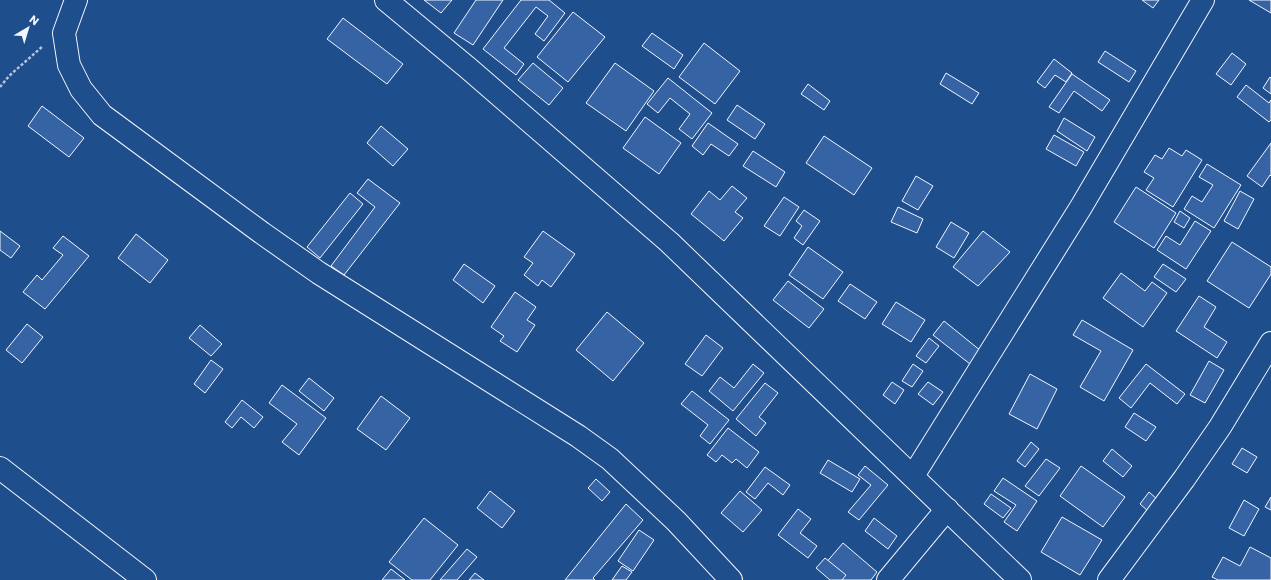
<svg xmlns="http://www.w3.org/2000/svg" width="1271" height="580" font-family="Poppins,sans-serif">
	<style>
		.building { fill: #3563a3; stroke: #f2f6ff }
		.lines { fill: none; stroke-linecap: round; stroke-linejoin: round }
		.minor-casing { stroke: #f2f6ff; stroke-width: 24 }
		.path { stroke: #b3c4dc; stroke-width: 2.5; stroke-dasharray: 3 2; stroke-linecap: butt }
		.minor { stroke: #1f4e8c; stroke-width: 22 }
	</style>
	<rect width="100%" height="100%" fill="#1f4e8c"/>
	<g class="building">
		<polygon points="424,0 452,0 441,13"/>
		<polygon points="476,0 503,0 473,45 454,33"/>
		<polygon points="521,0 549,0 565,13 544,41 535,34 548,16 536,7 504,48 524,64 516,75 483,49"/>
		<polygon points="1142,0 1159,0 1153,8"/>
		<polygon points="1249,0 1271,0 1271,13"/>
		<polygon points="573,12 605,37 568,82 537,57"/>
		<polygon points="343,18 403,64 387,84 327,39"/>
		<polygon points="652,33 683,55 674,69 642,46"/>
		<polygon points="704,43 740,71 715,104 679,77"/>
		<polygon points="1105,51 1136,71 1129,82 1098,62"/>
		<polygon points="1232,53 1246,64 1231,85 1216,74"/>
		<polygon points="1054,59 1072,73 1066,82 1055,75 1045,88 1037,82"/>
		<polygon points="533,63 563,88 549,105 518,80"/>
		<polygon points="615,63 654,91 626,131 586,103"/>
		<polygon points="946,73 979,93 972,104 940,84"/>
		<polygon points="1072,74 1110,100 1102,111 1074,91 1059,113 1049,107"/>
		<polygon points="1270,77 1271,78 1271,94 1263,88"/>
		<polygon points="668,78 712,113 692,139 679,129 690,114 670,98 658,113 647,104"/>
		<polygon points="808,84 830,101 824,110 801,94"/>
		<polygon points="1246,85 1269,103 1271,100 1271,120 1269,122 1237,97"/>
		<polygon points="737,105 765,124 755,139 727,120"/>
		<polygon points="42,106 84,138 69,157 28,126"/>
		<polygon points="645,117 681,143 659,174 623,148"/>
		<polygon points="1064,118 1095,137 1087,151 1057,131"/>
		<polygon points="708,123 738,144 729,156 711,144 703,155 692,146"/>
		<polygon points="381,126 408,149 393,166 367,143"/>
		<polygon points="1054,135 1084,152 1076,166 1046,149"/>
		<polygon points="824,136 872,168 854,195 806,163"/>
		<polygon points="1271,143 1271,176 1270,175 1262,187 1247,176"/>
		<polygon points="1169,148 1182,156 1186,150 1202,160 1173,207 1146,190 1154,178 1144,172 1155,155 1162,159"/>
		<polygon points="753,151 785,172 776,187 743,166"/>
		<polygon points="1207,164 1241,185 1214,228 1184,209 1192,196 1202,202 1213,185 1199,177"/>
		<polygon points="916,176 933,186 918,210 902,201"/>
		<polygon points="368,179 400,203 344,275 331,266 375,207 357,193"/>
		<polygon points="732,186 747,198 735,212 743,218 724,241 691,214 709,191 720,200"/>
		<polygon points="1136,187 1176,213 1154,248 1114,222"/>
		<polygon points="1240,191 1254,199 1238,229 1224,221"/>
		<polygon points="350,193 363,204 320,258 307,247"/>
		<polygon points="784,197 799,207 780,236 764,226"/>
		<polygon points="898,207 923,219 917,233 891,222"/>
		<polygon points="804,210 820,221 803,245 794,238 802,226 796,221"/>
		<polygon points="1180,211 1190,218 1184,228 1174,222"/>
		<polygon points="1195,221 1211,231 1186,269 1157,250 1166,236 1180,245"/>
		<polygon points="951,222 969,233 954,258 936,247"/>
		<polygon points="0,231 20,246 11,258 0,250"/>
		<polygon points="543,231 575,254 551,287 542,280 538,286 524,275 533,263 524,257"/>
		<polygon points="983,231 1010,252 978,286 953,267"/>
		<polygon points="136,234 168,260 150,283 118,258"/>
		<polygon points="63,236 89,256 45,309 23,292 37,275 42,280 63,255 53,248"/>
		<polygon points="1232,242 1271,267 1271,274 1249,308 1207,281"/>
		<polygon points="808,247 843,272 823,299 789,275"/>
		<polygon points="464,264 495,286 483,303 453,280"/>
		<polygon points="1163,264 1186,279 1176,292 1154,277"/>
		<polygon points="1121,273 1145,291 1152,282 1167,293 1143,327 1103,298"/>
		<polygon points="788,281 824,309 809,328 773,300"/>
		<polygon points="850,284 877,302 865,319 838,301"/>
		<polygon points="515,292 536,307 527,320 535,325 517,352 500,341 504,336 491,327"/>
		<polygon points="1199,296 1216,307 1204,327 1227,342 1217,358 1176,331"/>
		<polygon points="896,302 925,320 911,342 882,324"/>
		<polygon points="607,312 644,343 613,381 576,350"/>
		<polygon points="1082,320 1133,350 1104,401 1080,387 1101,351 1073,335"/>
		<polygon points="944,321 981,351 970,364 933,335"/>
		<polygon points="27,324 43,337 22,363 6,350"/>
		<polygon points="200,325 222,344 211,356 189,338"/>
		<polygon points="706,335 723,348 702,376 685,364"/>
		<polygon points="929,338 939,346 926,363 916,356"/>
		<polygon points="211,360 223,369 205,393 194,384"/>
		<polygon points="1209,361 1224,370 1205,403 1190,395"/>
		<polygon points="753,364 764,373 733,411 709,391 720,377 734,388"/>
		<polygon points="913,364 923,371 912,387 902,381"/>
		<polygon points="1146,364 1185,394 1177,404 1150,383 1131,408 1119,398"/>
		<polygon points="1030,374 1057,389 1037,429 1009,414"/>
		<polygon points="309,378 334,398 324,411 299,391"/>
		<polygon points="892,382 904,390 895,404 883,395"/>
		<polygon points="928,382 943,392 933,405 918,394"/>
		<polygon points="765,383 778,393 759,417 766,423 756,436 736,419"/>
		<polygon points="282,385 326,418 299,455 282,442 297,424 269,403"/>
		<polygon points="692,391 729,420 710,444 700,436 708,425 681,404"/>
		<polygon points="381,396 410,418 386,450 357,429"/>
		<polygon points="242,400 263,417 254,428 241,417 232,428 225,422"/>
		<polygon points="1134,413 1156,427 1146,441 1125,427"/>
		<polygon points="728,428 759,452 747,468 736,459 732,463 722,455 716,462 707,455"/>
		<polygon points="1031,442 1039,449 1025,467 1017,461"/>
		<polygon points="1242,448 1257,457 1247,473 1232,464"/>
		<polygon points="1112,449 1132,466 1123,477 1103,461"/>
		<polygon points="1046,459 1060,468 1039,496 1025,486"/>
		<polygon points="828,460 860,479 852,492 820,473"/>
		<polygon points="865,466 888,485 859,520 848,512 871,485 858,475"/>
		<polygon points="1081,466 1125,497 1103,527 1060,496"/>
		<polygon points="765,467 790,485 783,495 768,483 755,499 746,492"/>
		<polygon points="1003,478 1037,501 1017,531 1004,522 1016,505 994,491"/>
		<polygon points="596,479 610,492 602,501 588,488"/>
		<polygon points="490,491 515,511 502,528 477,508"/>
		<polygon points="740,491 762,510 743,532 721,513"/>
		<polygon points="1149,492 1158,500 1148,511 1140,504"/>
		<polygon points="991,494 1011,508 1003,518 984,504"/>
		<polygon points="1271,497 1271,510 1265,507"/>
		<polygon points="1244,500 1259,509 1244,536 1229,528"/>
		<polygon points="626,504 643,520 593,578 595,580 565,580"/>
		<polygon points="798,509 811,519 800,533 817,546 808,558 778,535"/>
		<polygon points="1062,517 1102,540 1080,575 1041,552"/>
		<polygon points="424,518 458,545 430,580 412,580 389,562"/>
		<polygon points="874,518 897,536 888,549 865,531"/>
		<polygon points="639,530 654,540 633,571 618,561"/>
		<polygon points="843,543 877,572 871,580 842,580 824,565"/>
		<polygon points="1250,547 1271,558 1271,580 1218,580 1212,577 1223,557 1240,566"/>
		<polygon points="467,549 477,557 457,580 440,580"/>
		<polygon points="825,558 846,575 842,580 830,580 816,568"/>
		<polygon points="622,566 632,572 626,580 612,580"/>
		<polygon points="391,569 405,580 382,580"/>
		<polygon points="475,573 484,580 469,580"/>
	</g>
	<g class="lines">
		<defs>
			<g id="minor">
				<polyline points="76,0 64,33 69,65 81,89 102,115 262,233 319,273 578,436 610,459 676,521 731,580"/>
				<polyline points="386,0 468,68 669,242 1020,580"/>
				<polyline points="0,468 145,580"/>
				<polyline points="913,476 1081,207 1203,0"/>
				<polyline points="888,580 947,509"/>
				<polyline points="1109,580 1184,479 1220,427 1271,343"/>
			</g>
		</defs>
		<use href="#minor" class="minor-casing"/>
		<polyline class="path" points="0,87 9,76 43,46"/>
		<use href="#minor" class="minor"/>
	</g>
	<g transform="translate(28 28) rotate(38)" stroke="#1f4e8c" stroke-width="3" paint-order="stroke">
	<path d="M0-3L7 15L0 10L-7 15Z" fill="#f2f6ff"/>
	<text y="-6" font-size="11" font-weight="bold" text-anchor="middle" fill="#f2f6ff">N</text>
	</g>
</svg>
